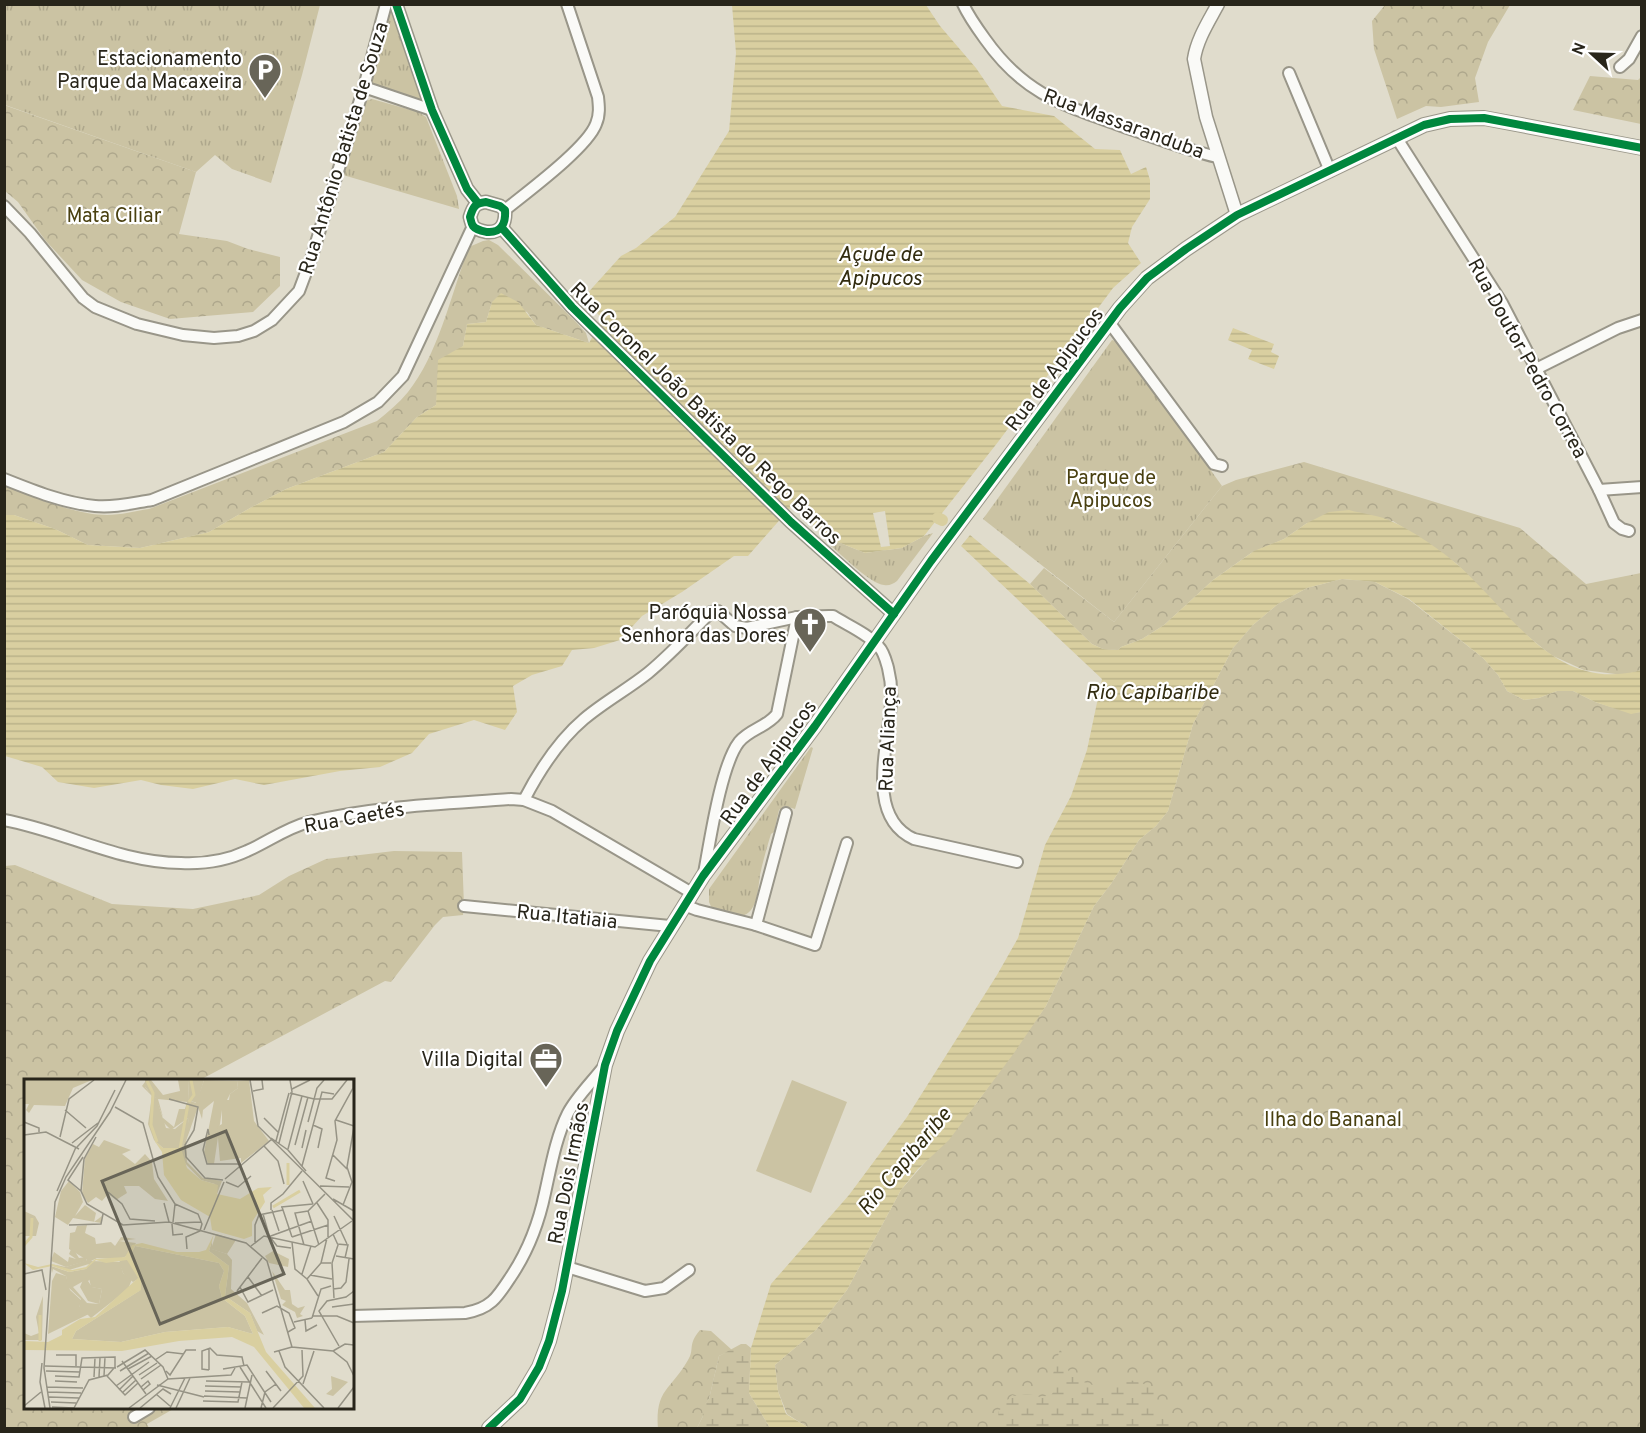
<svg xmlns="http://www.w3.org/2000/svg" width="1646" height="1433" font-family="Overpass,sans-serif">
	<style>
		.grass { fill: #cbc3a3 }
		.forest { fill: url(#forest-crowns) }
		.wetland { fill: url(#wetland-marsh) }
		.park { fill: url(#park-tufts) }
		.water { fill: url(#water-rules) }
		.pier { fill: #e0dccc }
		.lines { fill: none; stroke-linecap: round; stroke-linejoin: round }
		.canal { stroke: #d9cfa0; stroke-width: 12 }
		.minor-casing { stroke: #999689; stroke-width: 14 }
		.tertiary-casing { stroke: #999689; stroke-width: 15 }
		.secondary-casing { stroke: #999689; stroke-width: 16 }
		.minor { stroke: #fafaf7; stroke-width: 10 }
		.tertiary { stroke: #fafaf7; stroke-width: 12 }
		.secondary { stroke: #fafaf7; stroke-width: 14 }
		.cycleway-casing { stroke: #fff; stroke-width: 11 }
		.cycleway { stroke: #00873e; stroke-width: 8 }
		.labels { text-anchor: middle; stroke-width: 4.5; stroke-linejoin: round; paint-order: stroke }
		.poi-label { font-size: 20px; fill: #28251a; stroke: #fff; text-anchor: end }
		.street-label { font-size: 20px; fill: #28251a; stroke: #fff }
		.park-label { font-size: 20px; fill: #494010; stroke: #fff }
		.water-label { font-size: 21px; font-style: italic; fill: #322c10; stroke: #fff }
		.inset-river { fill: none; stroke: #d9cfa0; stroke-width: 3 }
		.inset-road { fill: none; stroke: #969385; stroke-width: 1.5 }
		.view { fill: #686558; fill-opacity: 0.15; stroke: #686558; stroke-width: 3 }
		.inset-edge { fill: none; stroke: #28251a; stroke-width: 3 }
	</style>
	<defs>
		<pattern id="forest-crowns" width="20" height="18" patternUnits="userSpaceOnUse" patternTransform="scale(1.5)"><rect width="20" height="18" fill="#cbc3a3"/><path d="M2 6a3 3 0 1 1 6 0M12 15a3 3 0 1 1 6 0" fill="none" stroke="#aea78c"/></pattern>
		<pattern id="wetland-marsh" width="20" height="14" patternUnits="userSpaceOnUse" patternTransform="scale(1.5)"><rect width="20" height="14" fill="#cbc3a3"/><path d="M1 5h8M5 5V1M11 12h8M15 12V8" fill="none" stroke="#aea78c"/></pattern>
		<pattern id="park-tufts" width="24" height="20" patternUnits="userSpaceOnUse" patternTransform="scale(1.5)"><rect width="24" height="20" fill="#cbc3a3"/><path d="M3 7l-1-3M5 7V3M7 7l1-3M15 17l-1-3M17 17v-4M19 17l1-3" fill="none" stroke="#aea78c"/></pattern>
		<pattern id="water-rules" width="6" height="5" patternUnits="userSpaceOnUse" patternTransform="scale(1.5)"><rect width="6" height="5" fill="#d9cfa0"/><path d="M0 2.5h6" fill="none" stroke="#bab289"/></pattern>
	</defs>
	<rect width="100%" height="100%" fill="#e0dccc"/>
	<polygon class="grass" points="792,1080 847,1102 811,1193 756,1171"/>
	<g class="forest">
		<polygon points="1385,5 1510,5 1488,42 1475,78 1479,102 1441,107 1426,106 1397,119 1374,49 1372,21"/>
		<polygon points="1590,76 1638,80 1641,77 1641,124 1573,110"/>
		<polygon points="4,105 196,172 179,234 227,241 248,249 280,257 280,286 253,312 170,319 121,302 82,280 45,240 18,202 5,191"/>
		<path d="M489,240l9,5 78,77 10,11 3,10 -53,-18 -9,-13 -35,-10 -6,20 -19,2 -4,22 -25,39 -2,20 -19,12 -33,35 -98,37 -36,19 -41,24 -69,16 -52,-3 -33,-16 -41,-14h-9l-1,-32c29,14 71,32 103,32 14,0 28,-4 42,-6l228,-88c11,-9 22,-18 31,-29 31,-39 43,-98 61,-145l14,-6z"/>
		<polygon points="1304,462 1520,528 1586,584 1641,573 1641,670 1623,675 1584,670 1551,655 1518,628 1457,564 1393,521 1307,523 1284,539 1251,553 1213,580 1164,625 1142,639 1121,647 1118,650 1103,649 1092,644 1030,584 1044,568 1114,622 1222,486 1236,480"/>
		<polygon points="1342,579 1375,582 1408,599 1483,658 1498,675 1507,691 1524,700 1539,698 1557,691 1573,691 1595,702 1631,713 1641,712 1641,1428 809,1428 787,1414 778,1391 775,1365 816,1330 847,1290 901,1190 976,1104 1046,1006 1094,906 1111,884 1139,840 1156,826 1168,811 1193,724 1233,648 1253,625 1278,604 1307,588"/>
		<polygon points="394,851 462,852 464,906 463,915 443,917 435,925 391,982 385,981 200,1080 26,1080 26,1408 175,1408 147,1424 149,1428 5,1428 5,866 15,865 112,904 193,909 259,895 289,876 326,859"/>
		<path d="M700,1330l11,1 21,19 -13,6 -10,43 -6,9v8l-6,12h-39c-3,-39 13,-38 30,-68 7,-11 -1,-15 12,-30z"/>
	</g>
	<g class="wetland">
		<polygon points="741,1344 746,1344 751,1348 749,1393 770,1428 697,1428 703,1416 702,1408 709,1399 719,1356"/>
		<path d="M1060,1349c4,6 3,13 6,18 9,15 26,19 42,20l3,-7c18,-1 31,0 45,12l-5,15 4,9 13,5 5,7h-173l-2,-16 14,-17c7,3 8,-1 15,-1 13,1 9,6 25,0l3,-5 -5,-4z"/>
	</g>
	<g class="park">
		<polygon points="5,4 320,5 302,75 271,183 232,169 215,155 196,172 5,105"/>
		<polygon points="391,5 430,105 367,84"/>
		<polygon points="372,99 418,112 426,117 457,196 459,209 343,175 363,107 366,101"/>
		<polygon points="1112,340 1119,342 1222,486 1114,622 983,519"/>
		<path d="M933,533l-36,48c-4,3 -8,5 -13,4 -14,-1 -43,-31 -54,-40l-2,-7 37,15 37,-5 22,-12z"/>
		<path d="M811,747l2,1 -18,61 -10,-3 -6,4 -5,22 -3,2c-4,13 -8,27 -11,41 -2,13 -2,38 -19,41 -8,2 -19,-3 -28,-5l-4,-9v-13z"/>
	</g>
	<g class="water">
		<polygon points="732,5 926,5 940,26 976,68 1002,106 1054,116 1095,149 1120,150 1131,174 1146,167 1150,180 1150,199 1132,227 1128,243 1141,263 1113,288 998,442 924,536 902,548 865,553 828,538 792,506 748,556 734,556 682,592 642,616 620,640 594,648 572,650 562,666 532,675 513,686 517,712 505,730 474,720 429,734 412,753 380,767 340,771 264,785 235,779 193,789 161,785 141,780 94,788 58,782 42,767 5,756 5,515 14,515 55,529 88,545 140,548 209,532 250,508 286,489 384,452 417,417 436,405 438,360 463,346 467,324 486,322 492,302 501,293 518,302 536,325 589,343 602,319 584,297 621,256 636,248 675,217 729,131 736,53"/>
		<polygon points="1233,328 1274,344 1271,352 1279,356 1274,369 1248,359 1252,350 1228,340"/>
		<path d="M1349,510c14,4 31,5 44,12 20,9 48,28 65,43 54,48 98,129 183,105v42l-10,2 -36,-12 -22,-11h-16l-18,7 -15,2 -17,-9 -9,-16 -15,-17 -74,-59 -34,-17 -33,-3 -35,9 -29,16 -25,21 -20,23 -40,76 -25,87 -12,15 -17,14 -28,44 -17,22 -48,100 -32,47 -65,87 -31,29 -17,21 -54,100 -31,40 -41,35 3,26 8,23 23,14h-39l-21,-35 2,-45 20,-64 78,-89 58,-78 90,-142 21,-37 27,-93 26,-49 16,-46 15,-71 -141,-133 9,-11 60,49 62,60 11,5 15,1 3,-3 21,-8 22,-14 49,-45 41,-29 30,-12 23,-16 22,-11z"/>
	</g>
	<polygon class="pier" points="885,511 890,546 881,547 873,513"/>
	<g class="lines">
		<polyline class="canal" points="938,518 942,520"/>
		<defs>
			<g id="minor">
				<path d="M963,4c6,13 14,24 22,35 41,58 82,67 145,90 29,10 57,21 87,28"/>
				<polyline points="1620,67 1629,59 1642,36"/>
				<polyline points="1289,73 1330,171"/>
				<polyline points="364,87 432,110"/>
				<polyline points="1396,137 1502,303 1599,490 1614,523 1622,529 1629,531"/>
				<polyline points="4,206 30,233 83,298 95,307 137,324 183,335 214,338 238,336 254,331 272,320 299,291 311,259 364,87 386,4"/>
				<path d="M505,210c22,-18 82,-62 91,-86 4,-9 3,-18 2,-27l-31,-93"/>
				<polyline points="1109,322 1214,464 1222,466"/>
				<polyline points="1536,369 1618,328 1642,320"/>
				<path d="M4,479c30,12 60,24 91,27 19,2 38,-3 57,-6l192,-78 34,-20 25,-26 70,-150"/>
				<polyline points="1599,490 1642,487"/>
				<path d="M524,800c16,-31 34,-59 60,-81 20,-17 44,-30 64,-46 23,-19 42,-40 63,-61l7,-1 17,15 12,2 50,-11 32,-1h4c14,9 36,18 46,31 5,5 7,14 9,21 3,12 4,24 3,36 -3,42 -26,113 23,135l103,23"/>
				<path d="M4,820c60,11 116,43 177,43 22,1 45,-2 66,-12 21,-9 39,-23 62,-29 66,-16 134,-18 202,-23l13,1 28,11 140,82"/>
				<path d="M704,873c6,-32 17,-108 35,-131 11,-13 28,-15 38,-28l20,-97"/>
				<polyline points="684,905 697,910 756,925 815,945 847,843"/>
				<polyline points="464,906 670,926"/>
				<polyline points="756,925 786,813"/>
				<polyline points="567,1267 645,1291 664,1288 689,1270"/>
				<path d="M352,1316l113,-3c25,-4 32,-15 45,-35 17,-25 29,-56 35,-85 6,-27 11,-56 23,-80 9,-17 25,-32 37,-48"/>
				<polyline points="134,1417 149,1408"/>
			</g>
			<g id="tertiary">
				<polyline points="396,4 432,110 467,189 478,203"/>
				<path d="M1218,4c-9,17 -21,35 -24,55l12,58 31,98"/>
				<path d="M486,202l14,4 5,4c1,14 -4,23 -18,22 -5,-1 -11,-2 -14,-6 -2,-3 -2,-6 -3,-9 3,-10 5,-14 16,-15z"/>
				<polyline points="502,228 572,307 791,522 894,614"/>
			</g>
			<polyline id="secondary" points="489,1428 520,1399 539,1367 549,1341 562,1291 605,1065 617,1031 650,961 703,876 815,726 931,561 1120,308 1147,278 1186,249 1237,215 1424,125 1450,119 1484,118 1642,148"/>
		</defs>
		<use href="#minor" class="minor-casing"/>
		<use href="#tertiary" class="tertiary-casing"/>
		<use href="#secondary" class="secondary-casing"/>
		<use href="#minor" class="minor"/>
		<use href="#tertiary" class="tertiary"/>
		<use href="#secondary" class="secondary"/>
		<defs>
			<g id="cycleway">
				<polyline points="396,4 432,110 467,189 478,203"/>
				<path d="M486,202l14,4 5,4c1,14 -4,23 -18,22 -5,-1 -11,-2 -14,-6 -2,-3 -2,-6 -3,-9 3,-10 5,-14 16,-15z"/>
				<polyline points="502,228 572,307 791,522 894,614"/>
				<polyline points="489,1428 520,1399 539,1367 549,1341 562,1291 605,1065 617,1031 650,961 703,876 815,726 931,561 1120,308 1147,278 1186,249 1237,215 1424,125 1450,119 1484,118 1642,148"/>
			</g>
		</defs>
		<use href="#cycleway" class="cycleway-casing"/>
		<use href="#cycleway" class="cycleway"/>
	</g>
	<defs>
		<symbol id="parking-pin" viewBox="-11 -11 22 30"><path d="M0 17L-7.5 6A9.5 9.5 0 1 1 7.5 6Z" fill="#686558" stroke="#fff"/><path d="M-3.5-5.5H1a3.5 3.5 0 0 1 0 7H-1V5.5H-3.5ZM-1-3.4V-.6H.8a1.4 1.4 0 0 0 0-2.8Z" fill="#fff"/></symbol>
		<symbol id="church-pin" viewBox="-11 -11 22 30"><path d="M0 17L-7.5 6A9.5 9.5 0 1 1 7.5 6Z" fill="#686558" stroke="#fff"/><path d="M-1.2-6h2.4v3.5h3.3v2.4h-3.3V6h-2.4V-.1h-3.3v-2.4h3.3Z" fill="#fff"/></symbol>
		<symbol id="office-pin" viewBox="-11 -11 22 30"><path d="M0 17L-7.5 6A9.5 9.5 0 1 1 7.5 6Z" fill="#686558" stroke="#fff"/><path d="M-6-3h4V-5.5h4V-3h4V5H-6ZM-1-4.5V-3h2v-1.5ZM-6 0V1H6V0Z" fill="#fff"/></symbol>
	</defs>
	<g fill-rule="evenodd">
		<use href="#parking-pin" x="246" y="51" width="38" height="52"/>
		<use href="#church-pin" x="791" y="605" width="38" height="52"/>
		<use href="#office-pin" x="527" y="1040" width="38" height="52"/>
	</g>
	<g class="labels">
		<g class="poi-label">
			<text x="242" y="65">Estacionamento<tspan x="242" dy="23">Parque da Macaxeira</tspan></text>
			<text x="787" y="619">Paróquia Nossa<tspan x="787" dy="23">Senhora das Dores</tspan></text>
			<text x="523" y="1066">Villa Digital</text>
		</g>
		<g class="street-label">
			<text transform="translate(1124 123) rotate(20)" y="7">Rua Massaranduba</text>
			<text transform="translate(343 148) rotate(-73)" y="7">Rua Antônio Batista de Souza</text>
			<text transform="translate(1528 358) rotate(61)" y="7">Rua Doutor Pedro Correa</text>
			<text transform="translate(1054 369) rotate(-53)" y="7">Rua de Apipucos</text>
			<text transform="translate(706 413) rotate(44)" y="7">Rua Coronel João Batista do Rego Barros</text>
			<text transform="translate(887 739) rotate(-88)" y="7">Rua Aliança</text>
			<text transform="translate(768 762) rotate(-54)" y="7">Rua de Apipucos</text>
			<text transform="translate(354 817) rotate(-10)" y="7">Rua Caetés</text>
			<text transform="translate(567 916) rotate(6)" y="7">Rua Itatiaia</text>
			<text transform="translate(568 1173) rotate(-79)" y="7">Rua Dois Irmãos</text>
		</g>
		<g class="park-label">
			<text x="114" y="222">Mata Ciliar</text>
			<text x="1111" y="484">Parque de<tspan x="1111" dy="23">Apipucos</tspan></text>
			<text x="1333" y="1126">Ilha do Bananal</text>
		</g>
		<g class="water-label">
			<text x="880" y="261">Açude de<tspan x="880" dy="24">Apipucos</tspan></text>
			<text x="1152" y="699">Rio Capibaribe</text>
			<text transform="translate(904 1161) rotate(-50)" y="7">Rio Capibaribe</text>
		</g>
	</g>
	<g transform="translate(24 1079)">
		<rect width="330" height="330" fill="#e0dccc"/>
		<path d="M48,168l7,11 7,-1v4l-20,6 -15,-6 3,-9 14,10 1,-5 7,2 -7,-5zM32,194l10,3 4,14 12,11 -3,5 12,7 -43,21 4,-53z" fill="#cbc3a3"/>
		<path d="M0,1h68l-19,8 -8,18 -31,-1 -5,8 -3,-3 3,-6h-5zM121,1h6l12,15 17,-4 -2,-11h11l-1,20 8,3 8,-23 33,1 1,7 -8,6 -8,16 -8,54h-6l-4,-12 10,-51 -11,9 -1,9 -4,-12 -12,34 1,21 16,16 19,3 -5,13 -2,-10 -14,-4 -17,-18 -3,-13 8,-20 -1,-11 -17,12 -9,-9 1,-3 11,9 5,-18h6l2,-7 -29,-3 5,18 -8,-20 -10,-10zM80,61l27,10 -9,4 13,10 10,-10 7,8 2,17 14,22 -13,-2 -16,-13h-15l3,7 -11,7 -8,-6 -6,7 -6,-4 -8,6 -6,-9 3,-36 8,-14 6,3zM45,102l11,11 3,10 -8,14 10,-11 11,8 -2,9 8,-6 -1,7 -28,-5 -5,7 -13,-8 6,-26zM0,132l11,5 4,7 -3,13h-12zM63,146l-2,8 10,5 1,6 15,-2 4,4 6,-9 15,2 -17,2v18l-22,-1 -6,3 29,1 3,11 9,6 -4,10 -37,29 -12,-12 2,-7 -13,-12 -2,-11 -13,-7 -1,4 -1,-7 18,6 17,-3 3,-5 -20,6 -18,-6 15,3 21,-7 -18,-11 1,-16 5,-1 2,-6zM65,199l2,9 11,2 -3,15 -12,-1 -14,-16zM188,162v8l15,5 5,6 -1,29 16,14 17,32 -7,-4 -7,-18 -25,-17 4,-30 -20,-15zM111,167l84,17 5,8 -5,15 3,12 23,18 8,18 -25,-7 -63,5 -44,10 -49,-3 4,-8 63,-40 -9,-35zM249,172l16,8 -1,8 -19,-4 -4,-7zM248,192l13,19h5l2,14 6,4 7,-2 -5,8 3,2 -6,2 -2,-6 -13,-7 4,-4 -5,-2zM19,217l-1,44h-18v-7l7,3 8,-3 -3,-16zM307,297l17,6 -15,14 -7,-2 6,-5z" fill="#cbc3a3" fill-rule="evenodd"/>
		<path d="M165,1h15l-7,23 -9,-3zM121,3v5l4,5 -3,-5 4,1 7,12 9,28 9,1 13,-11 2,11 -9,20 -18,-1 -9,-8 -6,-16 4,-28 -10,-10zM95,162l17,2 -9,13 -8,3 -3,-10zM99,180l8,2 5,10 3,-4 7,3 -3,15 -7,-11 2,5 -5,3 -10,-9 -4,-11zM68,196v3l-4,3 4,6 10,2 -3,15 -11,-3 -8,-14 3,-7z" fill="#cbc3a3"/>
		<path d="M225,1l5,41 15,20 -28,22v-5l-21,3 -3,-34 5,-3v-24h7l1,-6 8,-6 -1,-7zM192,155l20,6 -9,14 -16,-5z" fill="#cbc3a3"/>
		<path d="M130,61l9,8h18l6,20 14,12 17,5 -1,9 23,5 18,-11 14,-1 -9,8 2,7 -13,20v14l-8,3 -32,-9 -2,-13 -29,-17 -17,-25 -2,-23zM190,155l-5,17 20,15 -4,30 25,17 16,39 49,56h-11l-50,-61 -22,-10 -53,4 -57,10 -98,-1v-9l24,1 14,-7v-5l18,-11 15,-2 43,-39 -11,-18 -21,3 -10,-3 -10,9 -17,3 -17,-6 -19,4 -9,-7 14,4 14,-3 20,6 14,-3 9,-8 30,-2 7,-12 10,-2 35,9h22l7,-2zM111,167l84,17 5,8 -5,15 3,12 23,18 8,18 -25,-7 -63,5 -44,10 -49,-3 4,-8 65,-41v-12l-11,-22z" fill="#d9cfa0" fill-rule="evenodd"/>
		<path class="inset-river" d="M123,2l6,12 -2,32 6,17M165,23l5,-7 -3,-15M156,70l8,-45M264,106v-22M249,128l27,-16M0,166l7,-8 1,-19M16,236v26"/>
		<path class="inset-road" d="M226,1l8,46 96,95M268,10l18,-9M229,12l10,-2 -1,-9M266,14l24,6M145,20l29,8 -4,23 -9,15 1,12 19,21 18,2M290,20h18l15,-19M91,28l28,16 15,54 17,27 -2,18M41,31l21,18M240,39l15,15M312,41l18,6M0,43l15,6v4M284,43l9,-34 7,-8M289,46l9,4 -4,19M0,56l22,-3 33,17M185,56l-1,-6 -5,21 4,14h34M36,58l9,-38 25,-19M72,58l-12,22 -3,32 6,13 36,21 46,-3 77,21 21,18 25,86 41,4 14,11 7,14M247,59l17,12 18,21M252,62l13,-48M48,64l26,-20M255,64l13,-51 -2,-12M271,66l13,-48M240,67l14,15 6,23M53,68l20,-21 18,-36M278,69l4,-18M264,70l14,-53M309,76l14,14M278,87l20,-74 12,2M201,100l47,-40M279,102l10,23M311,102l-9,-3 11,-38 -2,-19 18,-33v-8M202,103l12,5 13,-11M296,107l29,1M33,112l19,-44M57,112l-13,-11 15,-23M84,113l14,12 8,15 25,2M309,120l21,12M140,124l5,19M293,124l11,17v17M151,125l23,10 4,10 -2,7 -14,6 1,12M319,126l9,-23 -5,-15 7,-40M257,128l32,-3M258,128l10,30M247,131v-7l12,-9 19,-23M248,131l7,21M284,132l11,34M239,135l6,21M310,137l13,28M151,144l26,-1M148,145l1,11 10,-1M45,146l32,-1 2,-10M180,151l20,-48M309,155l5,11 -6,18 2,35M244,158l44,-16M246,158l7,9 14,2M268,158l36,-12M231,163v-17l4,-10 24,-5M268,163l3,27 12,10 11,17M313,165l11,1 -3,13M280,166l-9,-32 13,-2 17,-17M227,167l13,-10 51,11 37,-26M312,177l18,3M297,184l6,-25M0,195l18,-4 4,20M278,195l9,-28M286,196l22,4M224,198l14,19M283,200l14,-16h10M216,208l8,15 25,-12M309,210l8,-1 5,-6 3,-23M213,212l25,-33M308,228l22,-3M238,234l15,-7 12,7 6,15 -7,4M289,237h24l17,7M288,239l9,-29 10,-3M281,241l1,11 11,-6M270,243l18,-4M315,267l-20,-35 8,-10 19,-4 8,-6M255,272l6,16 39,41M309,272l12,-7 9,1M250,273l18,-5M32,276h20v11M131,281l12,-8 17,2M98,282l24,33M18,284l-2,19 5,26M21,287l71,2M93,288l28,-17 18,17 5,12M216,288l26,41M104,290l24,-13M199,290l24,-4 24,37M185,291l-7,-1v-18l8,-3 7,7 25,2 2,9M185,291v-21M22,292l34,1M96,292l29,-18M142,292l4,4 16,-25h10M242,292l15,20M115,296l18,-12M31,297l24,1 3,-19 33,-1v11M80,297l1,-19M83,297l18,19 13,-12M70,298l1,-19M75,298l1,-19M117,300l20,-14M31,302l22,1M182,302l43,1M279,305l11,-33M133,306l47,12M92,307l33,-24M181,307l36,1M23,308l36,1M117,308l7,-6 2,3 -7,6M95,311l14,-14M181,312l35,1M24,313l33,1M98,314l14,-13M132,315l14,12M180,317l43,2M25,318l30,1M179,322l35,1 4,-20M27,323l25,1M0,327l17,-14M28,328l22,1M26,329l-6,-40 11,-166 11,-25 44,-65 16,-32M50,329l15,-28 19,-5 6,-7M105,329l39,-29 63,-4 4,-7M116,329l23,-19 8,5M146,329l15,-30M152,329l14,-30M221,329l7,-33M237,329l4,-16 11,-8M249,329l30,-32 -1,-26M314,329l16,-21"/>
		<path class="view" d="M202,52l58,143 -124,50 -58,-143z"/>
		<rect width="330" height="330" class="inset-edge"/>
	</g>
	<rect width="1646" height="1433" fill="none" stroke="#28251a" stroke-width="12"/>
	<g transform="translate(1592 54) rotate(292)" stroke="#ffffff" stroke-width="4.5" paint-order="stroke">
	<path d="M0-4.5L10 22L0 15L-10 22Z" fill="#28251a"/>
	<text y="-9" font-size="16" font-weight="bold" text-anchor="middle" fill="#28251a">N</text>
	</g>
</svg>
